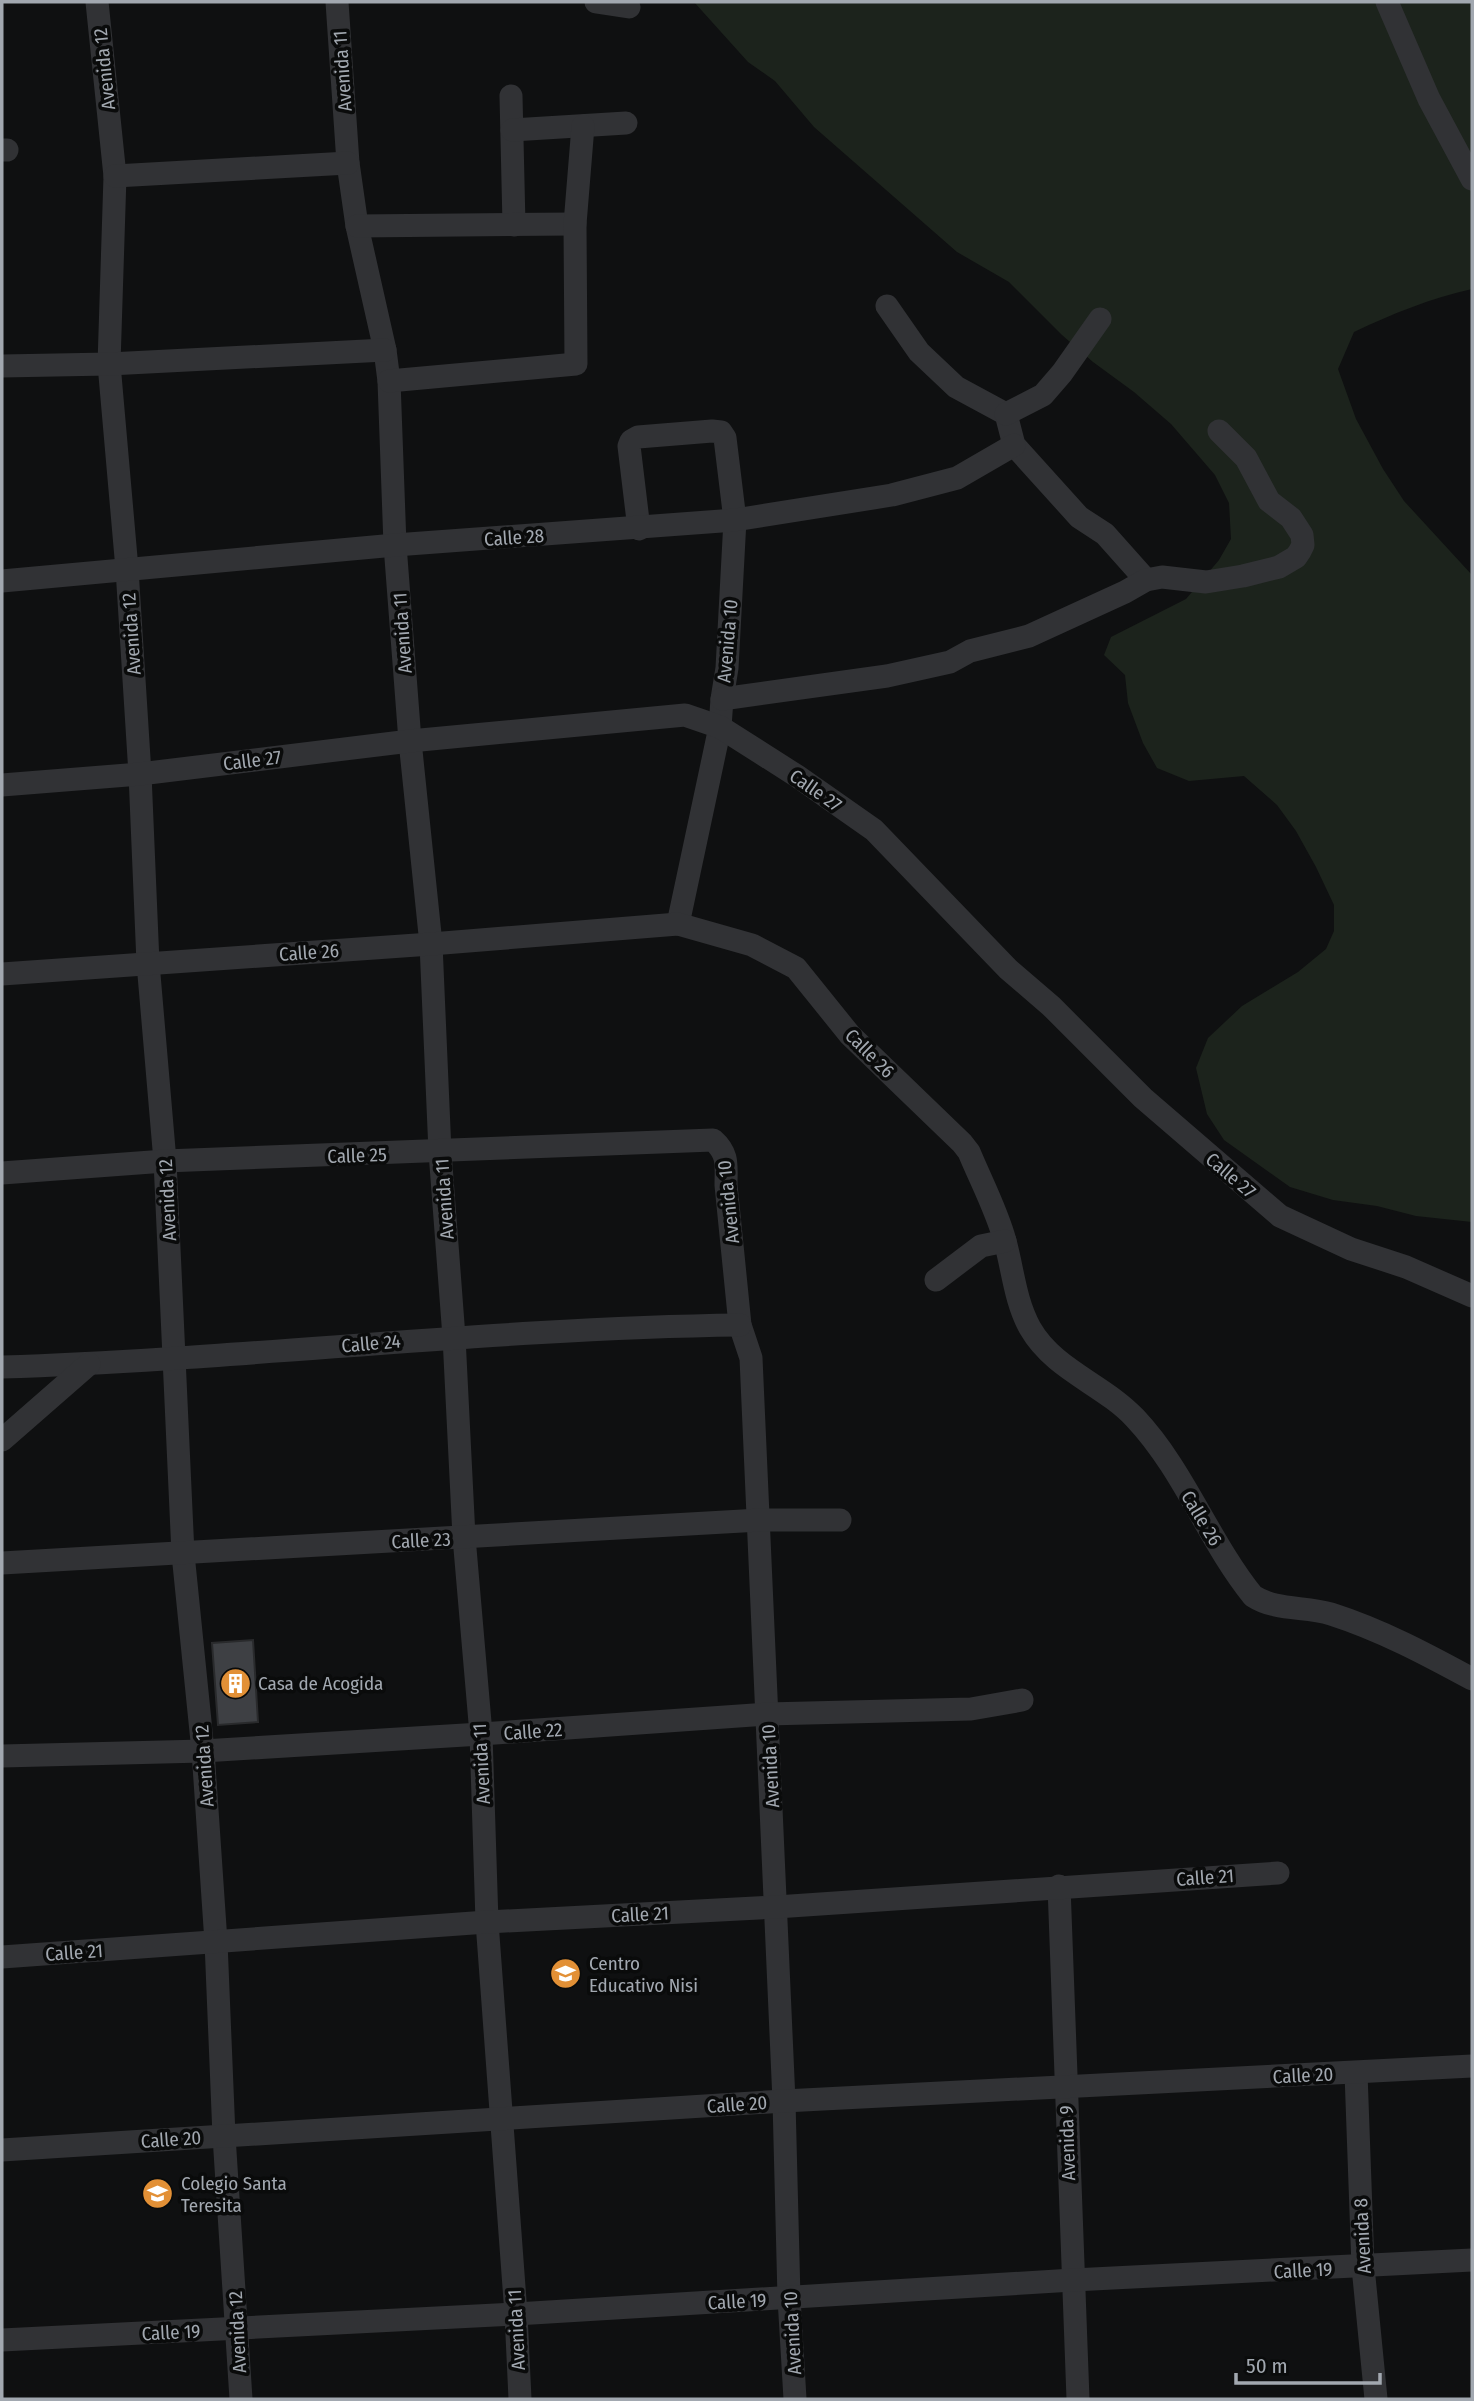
<svg xmlns="http://www.w3.org/2000/svg" width="1474" height="2401" font-family="'Fira Sans Condensed',sans-serif">
	<style>
		.green { fill: #1c231c }
		.building { fill: #3e4044; stroke: #292a2c; stroke-width: 2 }
		.lines { fill: none; stroke-linecap: round; stroke-linejoin: round }
		.minor { stroke: #313235; stroke-width: 23 }
		.labels { text-anchor: middle; stroke-width: 7; stroke-linejoin: round; paint-order: stroke }
		.street-label { font-size: 19px; fill: #a2a8b0; stroke: #0a0b0b }
		.poi-label { font-size: 19px; fill: #a2a8b0; stroke: #0a0b0b; text-anchor: start }
	</style>
	<rect width="100%" height="100%" fill="#0f1011"/>
	<path class="green" d="M694,2h778v287c-41,9 -80,25 -118,43l-16,37 18,50 27,50 21,32 68,74v647l-56,-6 -39,-10 -44,-6 -43,-13 -66,-47 -17,-26 -11,-46 12,-30 34,-32 56,-34 28,-23 8,-18v-26l-18,-38 -20,-36 -19,-26 -33,-29 -55,5 -32,-13 -14,-25 -15,-40 -3,-28 -21,-20 7,-18 75,-38 33,-39 12,-21 -2,-36 -14,-28 -44,-51 -37,-32 -41,-30 -31,-27 -53,-53 -52,-30 -143,-125 -39,-46 -27,-19z"/>
	<polygon class="building" points="253,1640 258,1722 218,1725 212,1643"/>
	<g class="lines">
		<g class="minor">
			<polyline points="97,2 115,176 109,364 127,569 140,774 148,963 165,1161 183,1554 203,1751 216,1942 224,2136 241,2399"/>
			<polyline points="337,2 348,163 357,226 385,350 389,381 395,545 410,741 431,944 440,1152 454,1337 464,1537 481,1734 487,1922 516,2314 520,2399"/>
			<polyline points="596,2 629,7"/>
			<polyline points="1387,2 1429,99 1472,179"/>
			<polyline points="511,96 514,225"/>
			<polyline points="512,130 626,123"/>
			<polyline points="2,150 7,150"/>
			<polyline points="115,176 348,163"/>
			<polyline points="357,226 575,224"/>
			<polyline points="887,306 919,352 956,387 1006,414 1014,445 1079,517 1105,534 1146,580"/>
			<polyline points="2,366 109,364 385,350"/>
			<polyline points="389,381 576,364 575,224 583,126"/>
			<polyline points="1006,414 1043,395 1062,373 1100,319"/>
			<polyline points="639,529 629,446 631,441 638,437 712,431 721,432 725,438 735,520 727,668 722,699 720,727 678,924"/>
			<polyline points="2,581 395,545 735,520 892,495 957,478 1014,445"/>
			<polyline points="722,699 887,676 950,662 970,651 1029,636 1125,592 1146,580 1162,577 1206,582 1243,576 1279,567 1296,557 1300,551 1303,545 1302,535 1291,518 1269,501 1246,458 1219,431"/>
			<polyline points="2,785 140,774 410,741 685,715 720,727 797,776 874,830 1008,969 1051,1006 1143,1098 1280,1216 1351,1249 1406,1267 1472,1296"/>
			<path d="M2,974l429,-30 247,-20 74,21 44,23 54,67 112,108 7,9c12,29 28,59 36,89 8,29 10,60 25,87 24,42 73,56 105,90 49,52 73,122 118,178 23,15 52,10 78,18 50,16 95,40 141,65"/>
			<path d="M2,1173l163,-12 548,-21c16,14 13,26 13,45l14,140 11,33 33,743 5,197 6,101"/>
			<polyline points="936,1280 981,1246 1005,1241"/>
			<path d="M2,1367c246,-8 491,-39 738,-42"/>
			<polyline points="2,1440 89,1364"/>
			<polyline points="2,1563 760,1520 840,1520"/>
			<polyline points="2,1756 203,1751 481,1734 767,1714 971,1709 1022,1700"/>
			<polyline points="1059,1886 1078,2399"/>
			<polyline points="2,1957 487,1922 776,1907 1278,1873"/>
			<polyline points="1356,2073 1363,2267 1376,2399"/>
			<polyline points="2,2150 784,2101 1472,2066"/>
			<polyline points="2,2340 516,2314 1073,2280 1472,2260"/>
		</g>
	</g>
	<defs>
		<symbol id="building-disc" viewBox="-11 -11 22 22"><circle r="9.5" fill="#e29036" stroke="#0a0b0b"/><path d="M-4-6H4V6H1V3H-1V6H-4ZM-2.5-4.3h1.7v1.8h-1.7ZM.8-4.3h1.7v1.8H.8ZM-2.5-1h1.7V.8h-1.7ZM.8-1h1.7V.8H.8Z" fill="#fff"/></symbol>
		<symbol id="school-disc" viewBox="-11 -11 22 22"><circle r="9.5" fill="#e29036" stroke="#0a0b0b"/><path d="M0-5L7-2L0 1L-7-2ZM-4 1L0 2.5L4 1V4Q0 6-4 4Z" fill="#fff"/></symbol>
	</defs>
	<g fill-rule="evenodd">
		<use href="#building-disc" x="218" y="1666" width="35" height="35"/>
		<use href="#school-disc" x="548" y="1956" width="35" height="35"/>
		<use href="#school-disc" x="140" y="2176" width="35" height="35"/>
	</g>
	<g class="labels">
		<g class="street-label">
			<text transform="translate(104 69) rotate(-96)" y="7">Avenida 12</text>
			<text transform="translate(342 71) rotate(-94)" y="7">Avenida 11</text>
			<text transform="translate(514 537) rotate(-4)" y="7">Calle 28</text>
			<text transform="translate(402 633) rotate(-94)" y="7">Avenida 11</text>
			<text transform="translate(131 634) rotate(-94)" y="7">Avenida 12</text>
			<text transform="translate(727 641) rotate(-85)" y="7">Avenida 10</text>
			<text transform="translate(252 760) rotate(-7)" y="7">Calle 27</text>
			<text transform="translate(816 790) rotate(35)" y="7">Calle 27</text>
			<text transform="translate(309 952) rotate(-4)" y="7">Calle 26</text>
			<text transform="translate(870 1053) rotate(45)" y="7">Calle 26</text>
			<text transform="translate(357 1155) rotate(-2)" y="7">Calle 25</text>
			<text transform="translate(1231 1175) rotate(40)" y="7">Calle 27</text>
			<text transform="translate(444 1199) rotate(-94)" y="7">Avenida 11</text>
			<text transform="translate(167 1200) rotate(-93)" y="7">Avenida 12</text>
			<text transform="translate(728 1202) rotate(-96)" y="7">Avenida 10</text>
			<text transform="translate(371 1343) rotate(-5)" y="7">Calle 24</text>
			<text transform="translate(1202 1518) rotate(59)" y="7">Calle 26</text>
			<text transform="translate(421 1540) rotate(-3)" y="7">Calle 23</text>
			<text transform="translate(533 1731) rotate(-4)" y="7">Calle 22</text>
			<text transform="translate(481 1764) rotate(-93)" y="7">Avenida 11</text>
			<text transform="translate(204 1766) rotate(-94)" y="7">Avenida 12</text>
			<text transform="translate(770 1766) rotate(-93)" y="7">Avenida 10</text>
			<text transform="translate(1205 1877) rotate(-4)" y="7">Calle 21</text>
			<text transform="translate(640 1914) rotate(-3)" y="7">Calle 21</text>
			<text transform="translate(74 1952) rotate(-4)" y="7">Calle 21</text>
			<text transform="translate(1303 2075) rotate(-3)" y="7">Calle 20</text>
			<text transform="translate(737 2104) rotate(-4)" y="7">Calle 20</text>
			<text transform="translate(171 2139) rotate(-4)" y="7">Calle 20</text>
			<text transform="translate(1067 2143) rotate(-92)" y="7">Avenida 9</text>
			<text transform="translate(1362 2236) rotate(-93)" y="7">Avenida 8</text>
			<text transform="translate(1303 2270) rotate(-3)" y="7">Calle 19</text>
			<text transform="translate(737 2301) rotate(-3)" y="7">Calle 19</text>
			<text transform="translate(516 2330) rotate(-93)" y="7">Avenida 11</text>
			<text transform="translate(171 2332) rotate(-3)" y="7">Calle 19</text>
			<text transform="translate(237 2332) rotate(-93)" y="7">Avenida 12</text>
			<text transform="translate(792 2333) rotate(-93)" y="7">Avenida 10</text>
		</g>
		<g class="poi-label">
			<text x="258" y="1690">Casa de Acogida</text>
			<text x="589" y="1970">Centro<tspan x="589" dy="22">Educativo Nisi</tspan></text>
			<text x="181" y="2190">Colegio Santa<tspan x="181" dy="22">Teresita</tspan></text>
		</g>
	</g>
	<rect width="1474" height="2401" fill="none" stroke="#a2a8b0" stroke-width="7"/>
	<path d="M1236 2373v10h144v-10" fill="none" stroke="#a2a8b0" stroke-width="3.5"/>
	<text x="1246" y="2373" font-size="21" fill="#a2a8b0" stroke="#0a0b0b" stroke-width="5" paint-order="stroke">50 m</text>
</svg>
